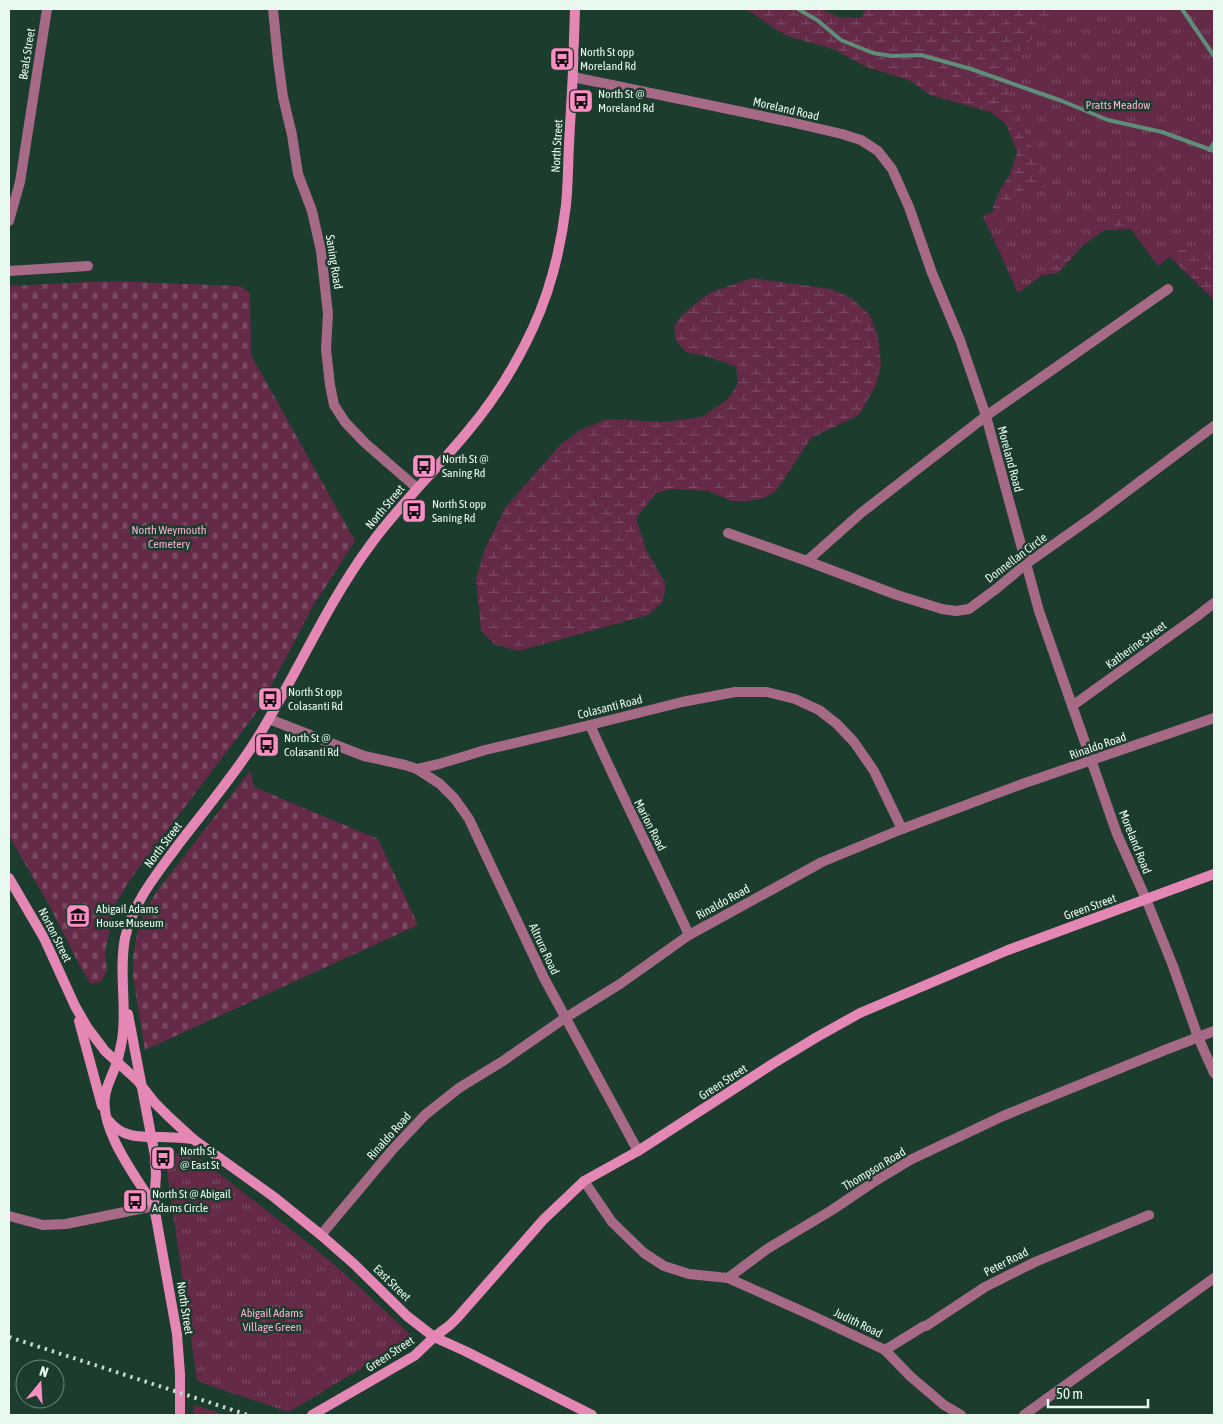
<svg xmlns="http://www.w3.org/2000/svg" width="1223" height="1424" font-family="'Asap Condensed',sans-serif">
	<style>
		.wetland { fill: url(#wetland-marsh) }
		.cemetery { fill: url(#cemetery-stones) }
		.park { fill: url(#park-tufts) }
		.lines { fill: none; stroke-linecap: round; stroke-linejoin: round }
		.stream { stroke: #5e8e78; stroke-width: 4 }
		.street { stroke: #a66a87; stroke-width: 10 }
		.secondary { stroke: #e587b5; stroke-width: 10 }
		.rail { stroke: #c5d9cf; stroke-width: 4; stroke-dasharray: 2.5 5; stroke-linecap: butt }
		.labels { text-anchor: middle; stroke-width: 5; stroke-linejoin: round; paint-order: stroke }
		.poi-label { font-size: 12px; fill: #e8faf0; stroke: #1c3c2d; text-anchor: start }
		.street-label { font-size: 12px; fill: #e8faf0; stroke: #1c3c2d }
		.park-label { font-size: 12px; fill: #f8afd1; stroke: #1c3c2d }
	</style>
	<defs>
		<pattern id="wetland-marsh" width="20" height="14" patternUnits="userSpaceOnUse" patternTransform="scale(1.25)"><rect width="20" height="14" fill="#642a48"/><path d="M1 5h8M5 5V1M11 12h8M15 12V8" fill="none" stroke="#7a4a63"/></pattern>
		<pattern id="cemetery-stones" width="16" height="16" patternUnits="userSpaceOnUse" patternTransform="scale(1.25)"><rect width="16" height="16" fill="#642a48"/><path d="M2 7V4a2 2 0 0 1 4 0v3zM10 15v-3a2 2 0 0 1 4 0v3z" fill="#7a4a63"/></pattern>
		<pattern id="park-tufts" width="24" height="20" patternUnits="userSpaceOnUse" patternTransform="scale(1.25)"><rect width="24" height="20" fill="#642a48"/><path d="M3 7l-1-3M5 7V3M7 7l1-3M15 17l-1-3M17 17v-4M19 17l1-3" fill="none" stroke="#7a4a63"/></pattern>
	</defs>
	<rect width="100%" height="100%" fill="#1c3c2d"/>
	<g class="wetland">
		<polygon points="741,9 822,9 838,17 862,18 864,9 1214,9 1214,300 1165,252 1132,229 1102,230 1085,243 1058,273 1046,275 1030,271 998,228 993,207 1000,190 1011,172 1017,152 1006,124 991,112 930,95 911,81 864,66 836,50 791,37 778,31 751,12"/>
		<polygon points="752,278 831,289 851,298 870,315 878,337 881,365 876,385 859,415 811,438 776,491 764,498 747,501 732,501 708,491 672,489 656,493 636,518 646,550 666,584 663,601 648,615 518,651 494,644 481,631 479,609 476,579 485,549 505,508 560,445 580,430 607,419 665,422 702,417 728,399 738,383 736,367 710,357 686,352 676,341 674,326 685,312 709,293"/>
	</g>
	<g class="cemetery">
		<polygon points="108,281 240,286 250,293 251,355 355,541 313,606 259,709 129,881 115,905 105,952 107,970 101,982 91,984 82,970 49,905 9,836 9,286"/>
		<polygon points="250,771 254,787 378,839 418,925 145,1050 133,976 133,957 137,935 144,912 157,891"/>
	</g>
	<g class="park">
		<path d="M1064,9h150v256c-9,-12 -22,-21 -37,-13 -7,3 -13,10 -19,14l-36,-49 -104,76 -35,-77 64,-30 -47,-117z"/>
		<polygon points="178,1153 190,1154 203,1161 313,1247 344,1273 413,1337 289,1412 197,1381 166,1164 168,1157"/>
		<polygon points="194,1405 226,1415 194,1415"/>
	</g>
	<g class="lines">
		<g class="stream">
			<polyline points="798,9 817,20 841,40 873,53 892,56 921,55 971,69 1062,101 1108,120 1162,132 1214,151"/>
			<polyline points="1182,9 1214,56"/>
			<polyline points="1209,150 1214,143"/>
		</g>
		<g class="street">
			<polyline points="273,9 278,60 283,97 292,135 298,174 312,211 321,251 328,314 326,349 330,385 334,405 345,422 365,443 417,488"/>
			<polyline points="573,77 786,121 842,134 861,140 878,151 892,169 909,207 932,273 960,340 986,416 1039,611 1117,834 1146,899 1173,966 1198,1037 1214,1073"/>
			<polyline points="9,221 20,182 47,9"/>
			<polyline points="9,271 88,266"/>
			<polyline points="1168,289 986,416 861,513 807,561 897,595 942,609 956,611 969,609 996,589 1026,564 1094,516 1214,426"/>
			<polyline points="728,533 807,561"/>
			<polyline points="1072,706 1196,617 1214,603"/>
			<polyline points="269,719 364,756 405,765 417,769 439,764 485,750 590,725 682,702 735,692 767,692 795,699 819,710 837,724 854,742 874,771 902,829"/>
			<path d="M590,725c32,71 67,140 99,210"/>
			<polyline points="417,769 440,784 455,799 469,819 544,978 638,1151"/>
			<polyline points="584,1181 612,1222 644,1253 664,1266 689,1274 728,1278 767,1249 832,1210 872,1183 910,1160 1003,1116 1165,1050 1214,1031"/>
			<polyline points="9,1216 43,1225 66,1224 154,1206"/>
			<polyline points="321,1235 393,1149 425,1115 459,1088 503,1061 565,1018 620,984 689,935 822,862 902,829 1022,784 1214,718"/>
			<polyline points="728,1278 815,1317 885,1350 910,1376 944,1405 961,1415"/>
			<polyline points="885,1350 924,1326 926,1326 985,1287 1035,1262 1149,1215"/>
			<polyline points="1024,1415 1214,1278"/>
		</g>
		<g class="secondary">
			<polyline points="9,878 44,938 75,1006 87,1027 105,1051 137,1080 155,1103 168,1116 193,1139 274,1197 321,1235 354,1264 407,1316 434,1337 465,1351 592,1415"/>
			<polyline points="128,1014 155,1156 156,1175 154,1206 177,1334 180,1374 180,1415"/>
			<polyline points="79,1021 102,1106"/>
			<path d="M109,1121c13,17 32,16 52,16 10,0 21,1 32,2"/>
			<path d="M154,1206c-17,-28 -54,-75 -49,-109 1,-11 7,-21 11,-32 3,-10 6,-21 7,-33 3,-31 -4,-63 2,-94 8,-36 32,-64 53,-93 26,-34 54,-67 77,-103 41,-65 70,-136 116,-198 29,-40 66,-75 97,-113 26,-31 48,-66 65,-103 18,-39 28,-81 33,-123 2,-20 2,-41 3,-61 3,-45 5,-90 6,-135"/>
			<polyline points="312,1415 414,1356 434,1337 450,1325 458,1317 544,1219 584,1181 638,1151 774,1063 817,1037 860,1013 1008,950 1214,874"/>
		</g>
		<polyline class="rail" points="9,1337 248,1415"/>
	</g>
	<defs>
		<symbol id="bus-square" viewBox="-11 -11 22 22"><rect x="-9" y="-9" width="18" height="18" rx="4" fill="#fb8fc4" stroke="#1c3c2d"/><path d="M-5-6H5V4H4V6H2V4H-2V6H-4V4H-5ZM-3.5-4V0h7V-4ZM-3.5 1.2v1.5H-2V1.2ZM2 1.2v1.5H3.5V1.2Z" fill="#111"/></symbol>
		<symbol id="museum-square" viewBox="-11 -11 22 22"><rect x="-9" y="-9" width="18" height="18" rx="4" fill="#fb8fc4" stroke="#1c3c2d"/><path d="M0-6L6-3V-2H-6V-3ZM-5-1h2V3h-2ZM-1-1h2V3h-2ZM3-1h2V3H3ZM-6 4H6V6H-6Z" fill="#111"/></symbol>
	</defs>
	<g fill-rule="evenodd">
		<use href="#bus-square" x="548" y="45" width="28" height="28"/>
		<use href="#bus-square" x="567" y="87" width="28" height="28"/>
		<use href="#bus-square" x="410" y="452" width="28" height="28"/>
		<use href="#bus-square" x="400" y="497" width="28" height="28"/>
		<use href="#bus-square" x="256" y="685" width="28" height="28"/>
		<use href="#bus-square" x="253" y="731" width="28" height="28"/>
		<use href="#museum-square" x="64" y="902" width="28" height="28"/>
		<use href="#bus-square" x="149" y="1144" width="28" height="28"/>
		<use href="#bus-square" x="121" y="1187" width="28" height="28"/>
	</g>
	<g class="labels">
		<g class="poi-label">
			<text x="580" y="56">North St opp<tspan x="580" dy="14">Moreland Rd</tspan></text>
			<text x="598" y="98">North St @<tspan x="598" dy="14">Moreland Rd</tspan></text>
			<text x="442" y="463">North St @<tspan x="442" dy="14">Saning Rd</tspan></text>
			<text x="432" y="508">North St opp<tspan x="432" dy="14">Saning Rd</tspan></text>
			<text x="288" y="696">North St opp<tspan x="288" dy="14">Colasanti Rd</tspan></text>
			<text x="284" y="742">North St @<tspan x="284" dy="14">Colasanti Rd</tspan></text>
			<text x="96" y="913">Abigail Adams<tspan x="96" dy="14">House Museum</tspan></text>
			<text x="180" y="1155">North St<tspan x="180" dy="14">@ East St</tspan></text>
			<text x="152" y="1198">North St @ Abigail<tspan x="152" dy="14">Adams Circle</tspan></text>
		</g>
		<g class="street-label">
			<text transform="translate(27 54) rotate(-81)" y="4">Beals Street</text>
			<text transform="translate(786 109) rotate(13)" y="4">Moreland Road</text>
			<text transform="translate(557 146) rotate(-87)" y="4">North Street</text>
			<text transform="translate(334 262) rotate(81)" y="4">Saning Road</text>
			<text transform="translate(1010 459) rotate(75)" y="4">Moreland Road</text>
			<text transform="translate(385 507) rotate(-50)" y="4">North Street</text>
			<text transform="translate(1016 558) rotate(-37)" y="4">Donnellan Circle</text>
			<text transform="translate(1136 645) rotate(-36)" y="4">Katherine Street</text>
			<text transform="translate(610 707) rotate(-14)" y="4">Colasanti Road</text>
			<text transform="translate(1098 746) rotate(-19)" y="4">Rinaldo Road</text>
			<text transform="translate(650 825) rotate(63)" y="4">Marion Road</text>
			<text transform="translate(1135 842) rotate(68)" y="4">Moreland Road</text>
			<text transform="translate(163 845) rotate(-53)" y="4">North Street</text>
			<text transform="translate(723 902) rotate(-29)" y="4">Rinaldo Road</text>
			<text transform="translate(1090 907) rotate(-20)" y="4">Green Street</text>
			<text transform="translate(55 935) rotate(63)" y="4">Norton Street</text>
			<text transform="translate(544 949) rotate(65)" y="4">Altrura Road</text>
			<text transform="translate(723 1082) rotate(-33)" y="4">Green Street</text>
			<text transform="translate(389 1136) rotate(-48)" y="4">Rinaldo Road</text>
			<text transform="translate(874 1169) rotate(-31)" y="4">Thompson Road</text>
			<text transform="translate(1006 1262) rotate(-27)" y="4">Peter Road</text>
			<text transform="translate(392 1283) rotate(44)" y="4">East Street</text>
			<text transform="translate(185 1308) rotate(81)" y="4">North Street</text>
			<text transform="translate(858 1323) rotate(26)" y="4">Judith Road</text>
			<text transform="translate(390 1354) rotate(-33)" y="4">Green Street</text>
		</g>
		<g class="park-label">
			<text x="1118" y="109">Pratts Meadow</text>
			<text x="169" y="534">North Weymouth<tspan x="169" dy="14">Cemetery</tspan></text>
			<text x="272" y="1317">Abigail Adams<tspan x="272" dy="14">Village Green</tspan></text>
		</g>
	</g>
	<rect width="1223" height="1424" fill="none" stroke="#e8faf0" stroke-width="20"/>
	<g transform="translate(40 1384) rotate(18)"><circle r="24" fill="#1c3c2d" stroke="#6e887b"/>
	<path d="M0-4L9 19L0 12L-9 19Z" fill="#fb8fc4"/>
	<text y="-8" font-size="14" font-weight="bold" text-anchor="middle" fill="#e8faf0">N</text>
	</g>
	<path d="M1048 1399v8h100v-8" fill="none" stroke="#e8faf0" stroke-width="2.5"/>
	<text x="1056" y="1399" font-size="15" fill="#e8faf0" stroke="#1c3c2d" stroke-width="4" paint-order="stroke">50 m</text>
</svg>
